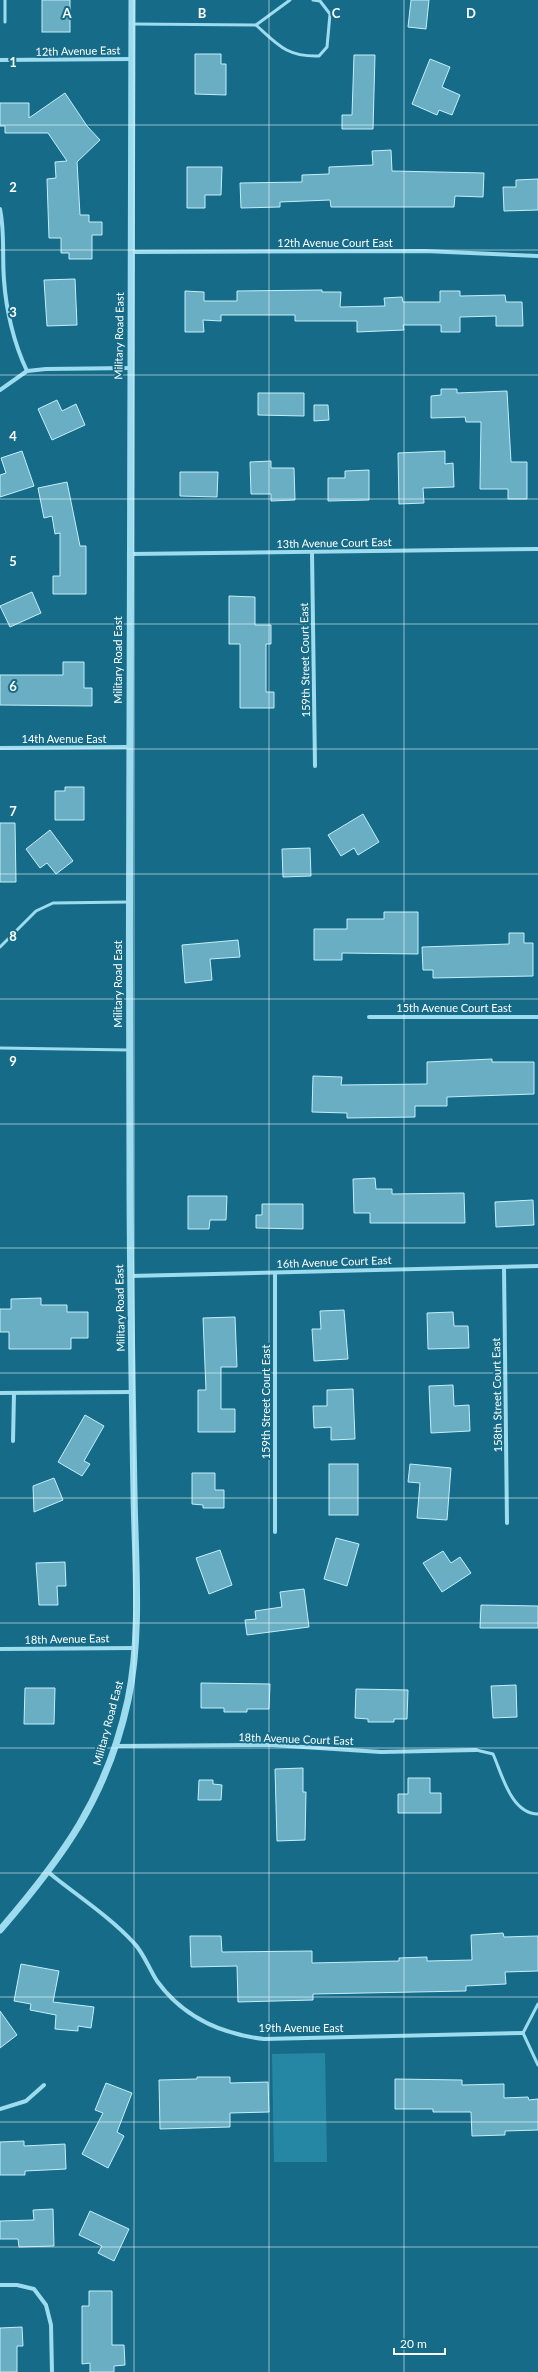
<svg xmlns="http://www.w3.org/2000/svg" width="538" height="2372" font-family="Lato,sans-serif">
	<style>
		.green { fill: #2687a5 }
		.building { fill: #6aaec3; stroke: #c3eefa }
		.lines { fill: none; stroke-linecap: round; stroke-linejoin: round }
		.service { stroke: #9ddbee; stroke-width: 3 }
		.minor { stroke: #9ddbee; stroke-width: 4 }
		.tertiary { stroke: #9ddbee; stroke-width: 7 }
		.grid { fill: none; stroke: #fff; stroke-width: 1; stroke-opacity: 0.55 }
		.labels { text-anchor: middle; stroke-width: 4; stroke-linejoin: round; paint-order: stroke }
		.street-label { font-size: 11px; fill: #fff; stroke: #166c88 }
		.grid-label { font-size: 13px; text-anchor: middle; font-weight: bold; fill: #fff; stroke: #166c88; stroke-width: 4; stroke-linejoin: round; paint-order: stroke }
	</style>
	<rect width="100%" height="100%" fill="#166c88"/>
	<polygon class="green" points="325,2053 327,2162 274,2162 272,2054"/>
	<g class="building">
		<rect x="42" y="0" width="28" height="32"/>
		<polygon points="411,0 429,0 426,29 408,27"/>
		<polygon points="195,54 221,54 221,64 226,64 226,95 195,94"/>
		<polygon points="354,55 375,55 373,129 342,129 342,115 352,115"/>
		<polygon points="430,59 450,67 442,87 460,95 452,115 439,110 437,115 412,104"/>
		<polygon points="65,93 87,126 100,140 77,162 80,215 89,215 89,222 102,222 102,235 92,235 92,259 69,259 69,253 61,253 61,238 49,238 47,179 56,178 55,162 67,161 48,133 5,133 5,126 0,126 0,103 29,103 29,118"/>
		<polygon points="391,150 392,171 484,173 483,197 455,196 454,207 331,207 330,200 280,202 280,207 241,208 240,183 302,182 302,175 329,174 329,167 373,165 372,151"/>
		<polygon points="187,167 222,167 221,195 205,195 205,208 187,208"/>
		<polygon points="538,179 538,210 504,211 503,187 516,187 516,180"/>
		<polygon points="75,279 77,325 47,326 44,280"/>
		<polygon points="322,290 322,292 341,292 340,307 385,306 384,298 402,297 403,302 440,302 440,291 460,291 460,296 505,295 506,302 522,302 523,326 496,326 496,316 460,317 460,332 441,332 441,325 403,325 404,330 357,332 357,321 295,321 295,315 221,315 221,321 203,320 204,332 185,332 185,291 204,292 204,301 237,301 237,291"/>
		<polygon points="441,389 457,389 457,393 507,391 511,462 527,462 527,499 508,499 508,489 480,489 481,422 466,422 465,417 431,418 431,396 441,395"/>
		<polygon points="258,393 304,393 304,416 258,415"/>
		<polygon points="57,400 62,411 76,404 85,425 52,440 38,409"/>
		<polygon points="314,405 328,405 329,420 314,421"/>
		<polygon points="22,451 34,486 0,497 0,475 6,473 1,458"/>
		<polygon points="445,451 445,464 453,463 454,487 423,488 424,503 399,504 398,453"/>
		<polygon points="271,461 271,468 294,468 295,500 271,501 271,494 251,494 250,462"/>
		<polygon points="369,470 369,500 328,501 328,478 345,478 345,471"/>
		<polygon points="180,472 218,472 217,497 180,496"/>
		<polygon points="67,482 80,546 86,546 86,594 53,594 53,576 60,576 60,533 55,534 52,516 44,518 38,488"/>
		<polygon points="32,592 41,613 10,627 0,606"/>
		<polygon points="229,596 255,597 255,625 271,625 271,644 266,644 266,692 274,692 274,708 240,708 240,644 229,644"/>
		<polygon points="63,662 84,662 84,688 92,688 92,706 0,705 0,675 63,675"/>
		<polygon points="65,787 84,787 84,820 55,820 55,791 65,791"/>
		<polygon points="363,814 379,842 358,855 354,848 341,856 328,835"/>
		<polygon points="0,823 15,823 16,882 0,882"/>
		<polygon points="50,830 73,861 56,874 47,863 40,868 26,849"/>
		<polygon points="310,848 311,876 283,877 282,849"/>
		<polygon points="384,912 418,912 418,954 342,953 342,960 314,960 314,929 347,929 347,919 384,919"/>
		<polygon points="509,933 524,933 524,943 533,943 533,976 433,978 433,970 423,970 422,947 509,944"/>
		<polygon points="238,940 240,957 210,959 212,980 185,983 182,945"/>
		<polygon points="492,1059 492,1062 534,1062 534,1094 447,1097 447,1106 415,1106 415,1117 347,1118 347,1113 312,1112 313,1076 342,1077 341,1085 427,1084 427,1062"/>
		<polygon points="375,1178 376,1189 392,1189 392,1194 464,1193 465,1223 370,1223 370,1213 354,1213 353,1179"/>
		<polygon points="188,1196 227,1196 226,1220 210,1220 209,1229 188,1229"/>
		<polygon points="533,1200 534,1225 496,1227 495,1202"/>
		<polygon points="262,1204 303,1204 303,1229 256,1228 256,1215 262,1215"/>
		<polygon points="41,1298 41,1305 67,1305 67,1312 88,1312 88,1338 71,1338 71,1349 9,1349 9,1332 0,1332 0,1309 11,1309 11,1299"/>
		<polygon points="344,1310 348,1359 314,1361 312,1329 321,1329 320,1311"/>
		<polygon points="453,1312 454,1326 468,1326 469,1348 428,1349 427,1313"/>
		<polygon points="235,1317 237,1367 221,1367 221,1409 235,1409 235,1432 198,1432 198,1390 206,1390 203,1318"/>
		<polygon points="453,1385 454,1406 469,1405 470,1431 431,1433 429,1386"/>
		<polygon points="353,1389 355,1439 331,1440 331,1427 314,1428 313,1406 327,1406 327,1390"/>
		<polygon points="85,1415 104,1426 84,1461 90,1464 82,1476 58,1462"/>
		<rect x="329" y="1464" width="29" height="51"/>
		<polygon points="410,1464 451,1468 447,1520 417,1518 420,1483 408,1482"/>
		<polygon points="192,1473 215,1473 215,1490 224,1490 224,1508 203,1508 203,1505 192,1504"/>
		<polygon points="54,1478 63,1500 34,1512 33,1486"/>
		<polygon points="336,1538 359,1544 347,1586 324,1579"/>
		<polygon points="220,1550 232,1585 209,1594 196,1558"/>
		<polygon points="443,1551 451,1563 460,1557 471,1573 442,1592 423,1563"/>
		<polygon points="65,1562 66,1586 57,1586 58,1605 39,1605 36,1563"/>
		<polygon points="304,1589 309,1627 247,1635 245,1620 256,1619 255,1611 282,1607 280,1592"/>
		<polygon points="481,1605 538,1606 538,1628 480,1628"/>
		<polygon points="201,1683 270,1684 269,1709 247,1709 247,1712 224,1712 224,1708 201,1708"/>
		<polygon points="516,1685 517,1717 493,1718 491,1686"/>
		<polygon points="25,1688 55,1688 54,1724 24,1724"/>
		<polygon points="356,1689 408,1690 407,1719 394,1719 394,1722 368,1722 368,1719 355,1718"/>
		<polygon points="303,1768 303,1792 306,1792 305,1840 277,1841 275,1769"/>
		<polygon points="408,1778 430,1778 430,1793 441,1793 441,1813 398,1813 398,1794 408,1794"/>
		<polygon points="199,1780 213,1780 213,1784 222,1785 221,1800 198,1800"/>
		<polygon points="503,1933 504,1937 538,1936 538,1971 505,1972 506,1984 466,1986 466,1991 313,1994 313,2000 238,2002 237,1966 191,1967 190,1936 221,1936 222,1952 312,1951 312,1963 399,1961 399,1958 427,1957 427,1961 472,1960 471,1935"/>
		<polygon points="21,1964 59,1971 53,2002 94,2007 91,2028 78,2026 78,2031 55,2029 56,2015 30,2010 31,2004 14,2001"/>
		<polygon points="0,2011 17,2035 0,2048"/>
		<polygon points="197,2077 230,2077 230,2083 268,2082 269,2112 230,2113 230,2127 160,2129 159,2080 197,2079"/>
		<polygon points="395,2079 462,2080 462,2085 504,2084 504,2098 528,2097 529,2100 538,2099 538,2130 505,2131 505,2135 472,2136 471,2112 433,2112 433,2109 395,2109"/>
		<polygon points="106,2083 132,2093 117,2132 124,2136 108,2168 82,2154 103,2113 95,2110"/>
		<polygon points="24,2141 24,2146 65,2144 66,2169 25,2171 25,2175 0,2175 0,2142"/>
		<polygon points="53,2209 54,2246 19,2247 18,2239 0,2239 0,2221 34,2220 33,2210"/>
		<polygon points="90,2211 129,2229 114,2261 98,2253 102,2246 79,2235"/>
		<polygon points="89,2291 112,2291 112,2345 124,2345 125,2365 114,2366 114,2372 90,2372 90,2363 82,2364 82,2306 89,2306"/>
		<polygon points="22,2327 23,2346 17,2346 17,2372 0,2372 0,2328"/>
	</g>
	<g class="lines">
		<g class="service">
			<polyline points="5,22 5,0"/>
			<polyline points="132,24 256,25 290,0"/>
			<path d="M256,25c22,20 31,32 63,31l8,-9 3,-33 -10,-13 -7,-1"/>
			<polyline points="0,947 36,911 53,903 129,902"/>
			<polyline points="0,1048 129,1050"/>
			<path d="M476,1750l17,4c9,20 18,60 45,60"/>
			<polyline points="538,2004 523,2033 538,2065"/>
		</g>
		<g class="minor">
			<polyline points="0,60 132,59"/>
			<path d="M0,209c5,24 2,47 4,71 2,30 10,64 23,91"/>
			<polyline points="131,252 425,251 538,256"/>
			<polyline points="0,390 27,371 46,369 130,368"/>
			<polyline points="312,552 315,766"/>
			<polyline points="130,554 538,549"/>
			<polyline points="0,748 128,747"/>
			<polyline points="369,1017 538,1017"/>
			<polyline points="504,1267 507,1523"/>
			<polyline points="275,1273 275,1532"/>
			<polyline points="130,1276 538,1266"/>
			<polyline points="0,1393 132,1392"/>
			<polyline points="13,1441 14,1393"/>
			<polyline points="0,1649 135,1648"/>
			<polyline points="116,1746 272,1745 381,1752 476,1750"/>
			<path d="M48,1872c28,23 61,44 85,70 11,11 16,27 24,39 26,36 64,53 107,58l259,-6"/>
			<polyline points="0,2109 26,2101 44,2085"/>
			<polyline points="0,2285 17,2285 34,2289 46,2305 51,2325 52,2372"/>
		</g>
		<path class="tertiary" d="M0,1930c63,-73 107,-133 128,-230 14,-67 7,-139 6,-207 -2,-109 -4,-217 -4,-326 -2,-389 2,-778 2,-1167"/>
	</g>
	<path class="grid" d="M134,0v2372M269,0v2372M404,0v2372M0,125h538M0,250h538M0,375h538M0,499h538M0,624h538M0,749h538M0,874h538M0,999h538M0,1124h538M0,1248h538M0,1373h538M0,1498h538M0,1623h538M0,1748h538M0,1873h538M0,1997h538M0,2122h538M0,2247h538"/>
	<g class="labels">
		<g class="street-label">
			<text transform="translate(78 51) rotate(-1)" y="4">12th Avenue East</text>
			<text x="335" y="247">12th Avenue Court East</text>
			<text transform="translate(119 336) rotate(-89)" y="4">Military Road East</text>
			<text transform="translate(334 543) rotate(-1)" y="4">13th Avenue Court East</text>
			<text transform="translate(118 660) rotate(-90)" y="4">Military Road East</text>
			<text transform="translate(305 660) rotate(-91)" y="4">159th Street Court East</text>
			<text x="64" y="743">14th Avenue East</text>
			<text transform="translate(118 984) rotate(-90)" y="4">Military Road East</text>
			<text x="454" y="1012">15th Avenue Court East</text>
			<text transform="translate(334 1262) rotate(-2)" y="4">16th Avenue Court East</text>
			<text transform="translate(120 1308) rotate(-91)" y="4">Military Road East</text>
			<text transform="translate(497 1395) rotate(-91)" y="4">158th Street Court East</text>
			<text transform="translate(266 1402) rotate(-90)" y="4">159th Street Court East</text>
			<text transform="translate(67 1639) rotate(-1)" y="4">18th Avenue East</text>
			<text transform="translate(108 1723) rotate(-75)" y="4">Military Road East</text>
			<text transform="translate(296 1739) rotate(2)" y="4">18th Avenue Court East</text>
			<text x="301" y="2032">19th Avenue East</text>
		</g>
	</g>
	<g class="grid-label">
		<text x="67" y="18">A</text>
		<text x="202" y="18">B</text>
		<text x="336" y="18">C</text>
		<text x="471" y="18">D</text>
		<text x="13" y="67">1</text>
		<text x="13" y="192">2</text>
		<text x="13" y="317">3</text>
		<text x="13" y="441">4</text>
		<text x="13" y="566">5</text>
		<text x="13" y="691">6</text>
		<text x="13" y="816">7</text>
		<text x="13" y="941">8</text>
		<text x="13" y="1066">9</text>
	</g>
	<path d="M394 2348v6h51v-6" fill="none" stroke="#ffffff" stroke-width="2"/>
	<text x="400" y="2348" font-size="12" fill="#ffffff" stroke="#166c88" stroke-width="3" paint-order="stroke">20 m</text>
</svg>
